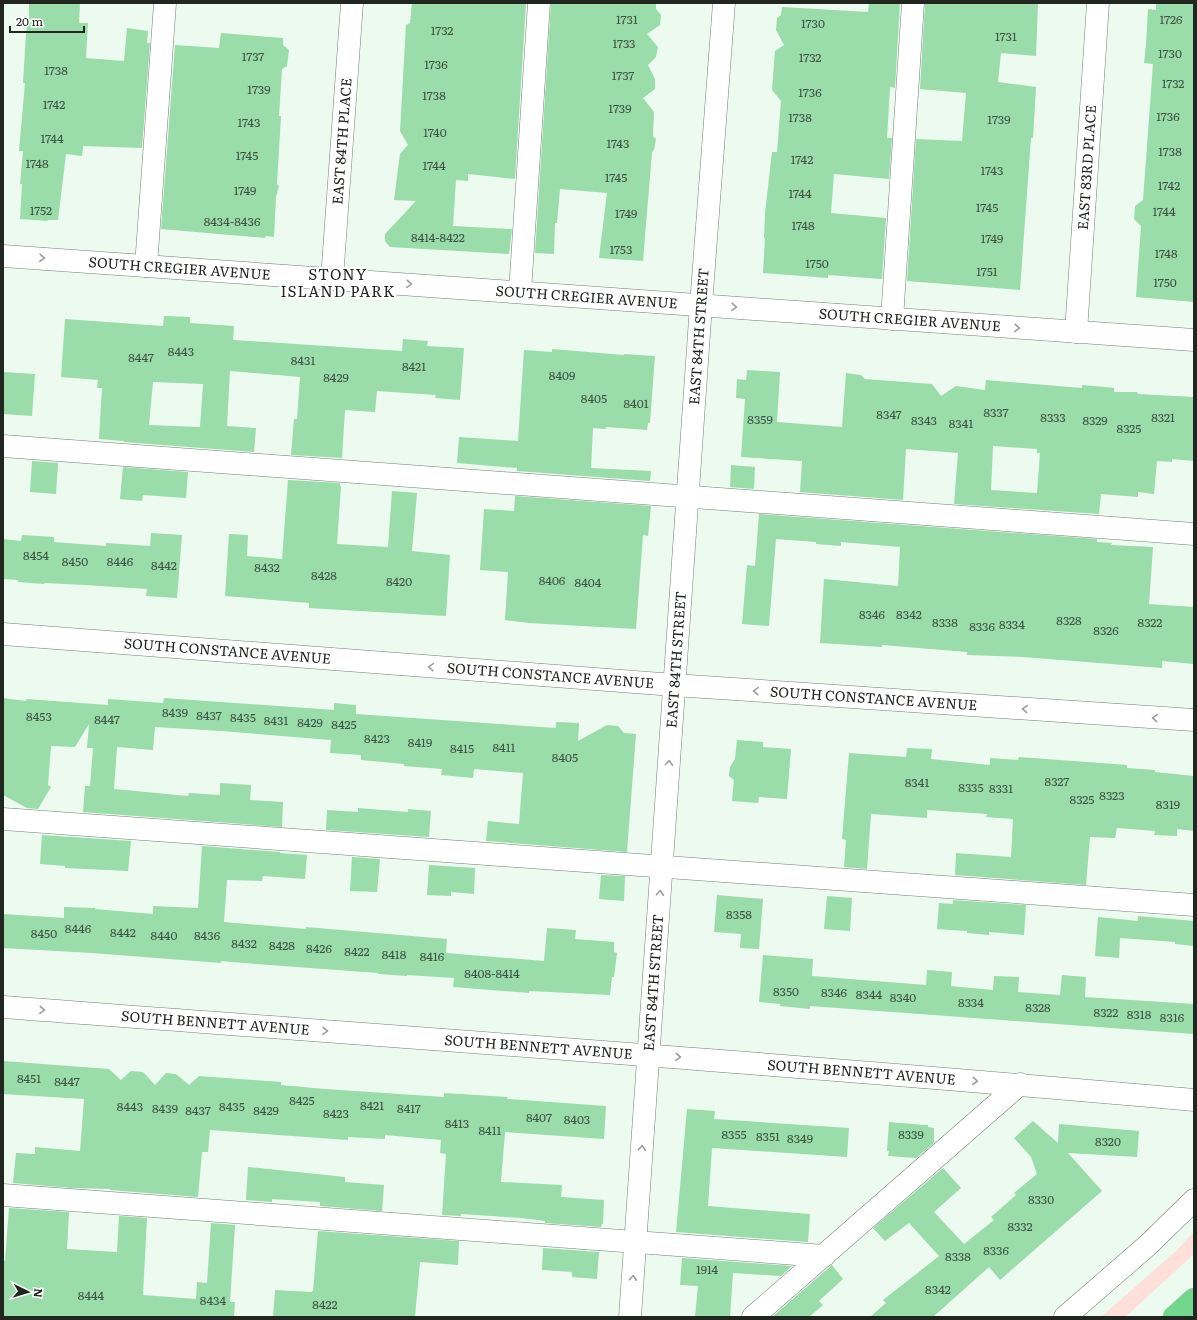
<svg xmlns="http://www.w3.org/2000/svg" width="1197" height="1320" font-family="Literata,serif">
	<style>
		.green { fill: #fedfd9 }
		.building { fill: #9adcaa; fill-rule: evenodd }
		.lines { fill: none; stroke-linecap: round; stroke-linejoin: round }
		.minor-casing { stroke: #737f75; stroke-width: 23 }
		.highway-casing { stroke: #d7d8d7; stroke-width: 23 }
		.minor { stroke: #fff; stroke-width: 22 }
		.highway { stroke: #70d78d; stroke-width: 22 }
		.oneway { stroke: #9b9d9b }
		.labels { text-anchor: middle; stroke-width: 4; stroke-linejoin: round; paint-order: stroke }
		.number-label { font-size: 12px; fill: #3f5443 }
		.street-label { font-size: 14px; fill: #212621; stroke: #fff }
		.neighbourhood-label { font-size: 15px; letter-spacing: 1px; fill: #212621; stroke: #fff }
	</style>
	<rect width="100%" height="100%" fill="#ecfaef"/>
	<polygon class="green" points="1194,1232 1194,1254 1125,1317 1101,1317 1176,1251"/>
	<g class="building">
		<polygon points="29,3 80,3 79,23 88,23 86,58 124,61 127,28 148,31 147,43 150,43 142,148 83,146 82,156 66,154 58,220 48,220 47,221 20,219 22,184 20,184 23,151 19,151 25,83 23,83 25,50 27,19 29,19"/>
		<polygon points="412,3 526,3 515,179 468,174 468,181 456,180 453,226 512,229 509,254 390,247 385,241 385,234 416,201 394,200 400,154 408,145 400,131 406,25 410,23"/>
		<polygon points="551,3 656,3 656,9 661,15 660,25 647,34 658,47 656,57 648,65 655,79 655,89 643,98 654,112 653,136 656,139 654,150 652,152 643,261 599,258 607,193 560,189 557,223 555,223 554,254 535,253"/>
		<polygon points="869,3 900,3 895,88 890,87 887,138 892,138 889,179 834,174 831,213 886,218 882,279 828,275 828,278 763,273 765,238 764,238 765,213 772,152 777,152 781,101 772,90 775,51 784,45 776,30 777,18 781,15 782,7 868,12"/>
		<polygon points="925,3 1038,3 1036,56 1001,53 998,82 1036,87 1033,138 1031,138 1020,290 907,281 916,139 962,141 966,93 920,89"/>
		<polygon points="1156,3 1194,3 1194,302 1136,297 1141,226 1134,219 1135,206 1143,200 1153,64 1144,63 1146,44 1148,9 1156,10"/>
		<polygon points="221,33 283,38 283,45 289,50 287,66 282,69 279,116 281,116 277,184 279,186 276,197 274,237 266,236 265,238 161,229 175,45 219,48"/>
		<path d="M164,316l26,1v6l44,3 -1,14 169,11 1,-12 25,2 -1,5 37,2 -4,52 -25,-2 1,-3 -59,-4 -2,21 -30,-2 -3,48 -51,-3 3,-36h3l3,-42 -70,-6 -3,55 29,2 -2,24 -130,-10v-1l-25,-2 3,-51h-5l1,-8 -37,-3 4,-58 98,7zM153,382l50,2 -3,43 -51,-2z"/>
		<polygon points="552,349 624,355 624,354 655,356 650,423 648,423 647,430 606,427 606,429 593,428 591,468 651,471 650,481 517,471 517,468 457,463 459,437 518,441 524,350 552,352"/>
		<path d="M747,370l33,2 -3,50 65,5 4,-54 15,2 4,4 67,5 9,12 15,-10 29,4 1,-10 96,8v-3l23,2 9,1v4h23l1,2 56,3v64l-22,-2v3l-15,-1 -3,33 -16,-2v5l-37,-3 -2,20 -145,-10 4,-51 -52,-4 -3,51 -103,-8 2,-31 -61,-4 4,-58 -9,-1 1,-19 9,1zM993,446l44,3v4h3l-3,40 -46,-3z"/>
		<polygon points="3,372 35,374 32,416 3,414"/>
		<polygon points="32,461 58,463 56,494 30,492"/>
		<polygon points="731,465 755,467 754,489 730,487"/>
		<polygon points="123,467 188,472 186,498 143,495 142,501 120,499"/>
		<polygon points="288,480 340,483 340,486 341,486 337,544 388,547 392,491 417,493 412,551 450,555 446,616 309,608 309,603 225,596 229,534 248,535 247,556 282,559"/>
		<polygon points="515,496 651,506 648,536 643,535 636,629 529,623 505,620 508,572 480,570 484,509 514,511"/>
		<polygon points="759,514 1097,539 1097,542 1112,543 1111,545 1153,547 1149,604 1194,607 1194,664 1162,661 1162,668 1023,657 967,655 967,652 882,645 882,647 820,643 824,579 898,586 900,547 841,542 841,546 816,544 816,542 776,539 769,626 742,624 747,565 755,566"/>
		<polygon points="151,533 182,535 177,598 146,596 147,589 85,585 45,583 44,584 18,582 18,580 3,579 3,539 21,541 22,535 54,537 54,542 106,546 106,543 150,546"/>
		<polygon points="3,698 26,701 26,699 108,705 108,699 163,703 164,698 334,710 334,703 356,705 356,714 556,728 556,722 579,723 578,741 607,725 618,726 624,733 636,734 627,852 486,841 488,821 519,824 523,773 474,769 473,778 441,775 442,769 404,766 404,764 361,760 361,755 330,753 331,740 221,731 155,727 153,750 117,747 114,789 188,796 189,793 220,795 220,783 251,785 250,800 283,802 282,827 83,812 85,786 90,786 93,748 87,748 89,724 75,747 51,746 48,785 51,787 38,809 27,808 3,795"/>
		<polygon points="737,740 763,742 763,747 791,749 787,799 759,797 758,803 732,801 734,780 729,776 730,767 735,759"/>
		<polygon points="907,748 932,749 931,759 990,765 990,758 1018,760 1019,757 1127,765 1127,768 1155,770 1155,772 1194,776 1194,831 1177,829 1177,836 1154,835 1155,831 1117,828 1115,838 1090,837 1086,885 955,875 956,853 1011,857 1013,819 986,817 987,814 927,810 927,818 871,814 867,869 844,867 846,840 842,839 849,753 906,757"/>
		<polygon points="358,808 408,812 408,809 431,811 429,837 326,830 327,810 358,812"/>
		<polygon points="42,835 131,841 128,871 65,868 65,866 40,864"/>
		<polygon points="202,846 280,852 280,853 307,855 305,879 263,876 262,881 227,880 224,922 306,929 306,927 447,939 446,953 544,961 547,928 576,930 575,939 614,942 614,952 617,953 614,977 612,977 610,995 529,991 529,993 453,987 454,978 407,975 407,976 378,974 378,973 256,964 221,961 221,963 92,953 3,948 3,914 64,918 64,907 95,908 95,909 153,914 153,906 198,908"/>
		<polygon points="352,857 380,859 377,892 350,891"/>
		<polygon points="429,865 475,868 474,894 451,892 451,896 427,895"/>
		<polygon points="601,875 625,876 624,901 599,899"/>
		<polygon points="717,895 763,899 759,949 740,948 741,934 714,932"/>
		<polygon points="827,896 852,898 850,931 824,929"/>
		<polygon points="953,900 1026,905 1024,935 989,932 989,935 967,933 967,931 937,929 939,903 953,904"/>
		<polygon points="1138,916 1194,921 1194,946 1175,944 1175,942 1120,938 1119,958 1095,956 1098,917 1138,921"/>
		<polygon points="763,955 813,959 812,976 926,985 927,970 952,972 951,986 993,990 994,976 1019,977 1018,992 1060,995 1062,975 1086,977 1085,997 1194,1004 1194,1034 810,1006 810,1009 780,1006 780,1004 759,1002"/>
		<polygon points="3,1061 109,1069 121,1080 131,1071 143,1072 155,1085 166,1073 176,1074 189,1085 199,1076 281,1082 281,1085 325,1089 444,1097 444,1093 508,1097 507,1099 606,1106 604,1139 505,1132 501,1182 562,1185 561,1197 604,1200 603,1224 602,1224 601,1227 545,1223 545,1221 522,1218 461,1214 461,1216 442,1215 446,1154 440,1153 441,1140 385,1135 385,1139 348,1137 348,1140 210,1130 208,1152 202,1152 198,1197 110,1190 110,1189 71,1188 13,1183 16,1153 35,1154 35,1147 80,1151 84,1099 3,1094"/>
		<polygon points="687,1109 715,1111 714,1119 849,1128 847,1157 712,1148 708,1206 810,1214 808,1242 676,1232"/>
		<polygon points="1033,1121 1058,1143 1059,1124 1139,1131 1137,1157 1068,1153 1102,1191 1000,1280 989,1267 933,1317 870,1317 886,1303 883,1300 939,1256 909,1223 885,1241 873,1228 943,1168 961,1188 934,1212 964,1244 994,1220 991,1217 1016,1195 1014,1193 1037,1174 1031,1157 1014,1138"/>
		<polygon points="889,1122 925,1125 928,1125 928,1127 934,1128 934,1143 916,1158 888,1156 889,1151 887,1151"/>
		<polygon points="248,1167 345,1177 345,1182 384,1185 382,1211 320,1206 320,1202 272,1199 272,1202 246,1200"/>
		<polygon points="9,1208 69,1212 67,1249 117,1252 119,1216 147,1218 143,1295 196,1299 197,1282 207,1283 211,1223 235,1225 230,1302 235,1302 234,1317 3,1317 3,1260 5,1261"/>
		<polygon points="318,1231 459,1241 458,1265 420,1262 415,1317 273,1317 275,1290 312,1292 312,1291 313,1291"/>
		<polygon points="543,1248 599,1252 597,1279 572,1277 572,1272 542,1270"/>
		<polygon points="682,1258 792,1266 781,1276 733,1273 730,1317 695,1317 698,1286 680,1285"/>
		<polygon points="832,1265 843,1279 819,1301 823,1305 809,1317 772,1317"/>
	</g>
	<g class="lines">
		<defs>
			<g id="minor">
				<path id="s1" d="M3,256l1191,84"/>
				<polyline points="146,266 165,3"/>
				<path id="s2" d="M332,279l20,-276"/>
				<polyline points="520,292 539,3"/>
				<polyline points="892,319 913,3"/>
				<path id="s3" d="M1076,332l22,-329"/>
				<polyline points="3,446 1194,534"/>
				<path id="s4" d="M3,634l671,51 520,35"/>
				<polyline points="3,819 1194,905"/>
				<path id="s5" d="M3,1007c397,30 794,58 1191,93"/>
				<polyline points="3,1195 824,1256"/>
				<path id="s6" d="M630,1317l71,-1012 23,-302"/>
				<polyline points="753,1317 1020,1084"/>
				<polyline points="1065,1317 1148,1245 1194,1200"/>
			</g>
			<polyline id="highway" points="1174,1317 1194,1299"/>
		</defs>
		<use href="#minor" class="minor-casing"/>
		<use href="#highway" class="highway-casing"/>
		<use href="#minor" class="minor"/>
		<use href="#highway" class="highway"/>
	</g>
	<defs><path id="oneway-chevron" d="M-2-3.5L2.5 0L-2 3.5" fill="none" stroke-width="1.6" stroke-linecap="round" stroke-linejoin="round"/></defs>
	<g class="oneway">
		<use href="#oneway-chevron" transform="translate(42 258) rotate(4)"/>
		<use href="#oneway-chevron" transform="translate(409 284) rotate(4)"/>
		<use href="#oneway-chevron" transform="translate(734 307) rotate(4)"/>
		<use href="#oneway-chevron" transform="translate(1017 328) rotate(4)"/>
		<use href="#oneway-chevron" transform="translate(431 667) rotate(-176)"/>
		<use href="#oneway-chevron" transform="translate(756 691) rotate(-176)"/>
		<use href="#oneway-chevron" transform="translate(1025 709) rotate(-176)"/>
		<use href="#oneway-chevron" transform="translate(1155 718) rotate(-176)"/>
		<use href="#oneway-chevron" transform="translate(669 763) rotate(-86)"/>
		<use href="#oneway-chevron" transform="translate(660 893) rotate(-86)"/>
		<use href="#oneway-chevron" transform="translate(42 1010) rotate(4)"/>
		<use href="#oneway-chevron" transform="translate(325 1031) rotate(4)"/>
		<use href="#oneway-chevron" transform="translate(678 1057) rotate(4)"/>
		<use href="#oneway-chevron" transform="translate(975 1081) rotate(5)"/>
		<use href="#oneway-chevron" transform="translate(642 1148) rotate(-86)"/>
		<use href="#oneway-chevron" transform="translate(633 1278) rotate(-86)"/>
	</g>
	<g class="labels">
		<g class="number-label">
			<text x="627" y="24">1731</text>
			<text x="1171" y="24">1726</text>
			<text x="813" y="28">1730</text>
			<text x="442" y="35">1732</text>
			<text x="1006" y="41">1731</text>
			<text x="624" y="48">1733</text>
			<text x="1170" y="58">1730</text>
			<text x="253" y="61">1737</text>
			<text x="810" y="62">1732</text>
			<text x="436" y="69">1736</text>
			<text x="56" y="75">1738</text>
			<text x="623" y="80">1737</text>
			<text x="1173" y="88">1732</text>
			<text x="259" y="94">1739</text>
			<text x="810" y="97">1736</text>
			<text x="434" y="100">1738</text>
			<text x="54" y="109">1742</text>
			<text x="620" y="113">1739</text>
			<text x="1168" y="121">1736</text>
			<text x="800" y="122">1738</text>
			<text x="999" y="124">1739</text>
			<text x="249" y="127">1743</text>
			<text x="435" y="137">1740</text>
			<text x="52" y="143">1744</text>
			<text x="618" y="148">1743</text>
			<text x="1170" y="156">1738</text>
			<text x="247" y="160">1745</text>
			<text x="802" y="164">1742</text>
			<text x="37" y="168">1748</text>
			<text x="434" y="170">1744</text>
			<text x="992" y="175">1743</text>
			<text x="616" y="182">1745</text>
			<text x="1169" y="190">1742</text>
			<text x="245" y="195">1749</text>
			<text x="800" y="198">1744</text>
			<text x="987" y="212">1745</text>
			<text x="41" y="215">1752</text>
			<text x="1164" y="216">1744</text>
			<text x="626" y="218">1749</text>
			<text x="232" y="226">8434-8436</text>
			<text x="803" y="230">1748</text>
			<text x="438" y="242">8414-8422</text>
			<text x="992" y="243">1749</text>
			<text x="621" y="254">1753</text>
			<text x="1166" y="258">1748</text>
			<text x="817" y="268">1750</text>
			<text x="987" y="276">1751</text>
			<text x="1165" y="287">1750</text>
			<text x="181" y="356">8443</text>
			<text x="141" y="362">8447</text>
			<text x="303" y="365">8431</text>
			<text x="414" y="371">8421</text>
			<text x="562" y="380">8409</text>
			<text x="336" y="382">8429</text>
			<text x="594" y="403">8405</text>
			<text x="636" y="408">8401</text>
			<text x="996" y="417">8337</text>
			<text x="889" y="419">8347</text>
			<text x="1053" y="422">8333</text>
			<text x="1163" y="422">8321</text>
			<text x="760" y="424">8359</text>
			<text x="924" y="425">8343</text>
			<text x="1095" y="425">8329</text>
			<text x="961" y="428">8341</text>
			<text x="1129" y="433">8325</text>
			<text x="36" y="560">8454</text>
			<text x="75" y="566">8450</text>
			<text x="120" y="566">8446</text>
			<text x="164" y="570">8442</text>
			<text x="267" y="572">8432</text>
			<text x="324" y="580">8428</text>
			<text x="552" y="585">8406</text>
			<text x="399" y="586">8420</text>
			<text x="588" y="587">8404</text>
			<text x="872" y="619">8346</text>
			<text x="909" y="619">8342</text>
			<text x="1069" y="625">8328</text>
			<text x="945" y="627">8338</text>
			<text x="1150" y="627">8322</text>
			<text x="1012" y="629">8334</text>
			<text x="982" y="631">8336</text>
			<text x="1106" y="635">8326</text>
			<text x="175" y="717">8439</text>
			<text x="209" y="720">8437</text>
			<text x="39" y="721">8453</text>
			<text x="243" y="722">8435</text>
			<text x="107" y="724">8447</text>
			<text x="276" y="725">8431</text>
			<text x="310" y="727">8429</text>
			<text x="344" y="729">8425</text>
			<text x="377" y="743">8423</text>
			<text x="420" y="747">8419</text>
			<text x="504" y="752">8411</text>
			<text x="462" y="753">8415</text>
			<text x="565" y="762">8405</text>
			<text x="1057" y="786">8327</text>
			<text x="917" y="787">8341</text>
			<text x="971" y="792">8335</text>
			<text x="1001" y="793">8331</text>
			<text x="1112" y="800">8323</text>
			<text x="1082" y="804">8325</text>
			<text x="1168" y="809">8319</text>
			<text x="739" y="919">8358</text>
			<text x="78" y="933">8446</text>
			<text x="123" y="937">8442</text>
			<text x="44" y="938">8450</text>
			<text x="164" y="940">8440</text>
			<text x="207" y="940">8436</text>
			<text x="244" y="948">8432</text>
			<text x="282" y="950">8428</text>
			<text x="319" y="953">8426</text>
			<text x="357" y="956">8422</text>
			<text x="394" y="959">8418</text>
			<text x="432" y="961">8416</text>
			<text x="492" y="978">8408-8414</text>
			<text x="786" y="996">8350</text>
			<text x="834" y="997">8346</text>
			<text x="869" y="999">8344</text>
			<text x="903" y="1002">8340</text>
			<text x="971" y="1007">8334</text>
			<text x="1038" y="1012">8328</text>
			<text x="1106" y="1017">8322</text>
			<text x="1139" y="1019">8318</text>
			<text x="1172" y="1022">8316</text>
			<text x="29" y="1083">8451</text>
			<text x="67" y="1086">8447</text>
			<text x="302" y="1105">8425</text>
			<text x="372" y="1110">8421</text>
			<text x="130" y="1111">8443</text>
			<text x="232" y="1111">8435</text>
			<text x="165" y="1113">8439</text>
			<text x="409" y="1113">8417</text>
			<text x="198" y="1115">8437</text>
			<text x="266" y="1115">8429</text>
			<text x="336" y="1118">8423</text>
			<text x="539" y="1122">8407</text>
			<text x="577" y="1124">8403</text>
			<text x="457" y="1128">8413</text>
			<text x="490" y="1135">8411</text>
			<text x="734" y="1139">8355</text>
			<text x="911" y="1139">8339</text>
			<text x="768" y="1141">8351</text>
			<text x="800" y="1143">8349</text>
			<text x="1108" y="1146">8320</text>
			<text x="1041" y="1204">8330</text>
			<text x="1020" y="1231">8332</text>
			<text x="996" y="1255">8336</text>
			<text x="958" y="1261">8338</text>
			<text x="707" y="1274">1914</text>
			<text x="938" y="1294">8342</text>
			<text x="91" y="1300">8444</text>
			<text x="213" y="1305">8434</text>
			<text x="325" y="1309">8422</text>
		</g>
		<g class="street-label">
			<text dy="5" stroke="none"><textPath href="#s2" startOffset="138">EAST 84TH PLACE</textPath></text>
			<text dy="5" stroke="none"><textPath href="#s3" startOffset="165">EAST 83RD PLACE</textPath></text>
			<text dy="5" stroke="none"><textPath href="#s1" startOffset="177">SOUTH CREGIER AVENUE</textPath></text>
			<text dy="5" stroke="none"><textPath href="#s1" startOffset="585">SOUTH CREGIER AVENUE</textPath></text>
			<text dy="5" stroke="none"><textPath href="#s1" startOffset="909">SOUTH CREGIER AVENUE</textPath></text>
			<text dy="5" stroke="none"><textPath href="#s6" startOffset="983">EAST 84TH STREET</textPath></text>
			<text dy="5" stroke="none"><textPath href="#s4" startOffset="225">SOUTH CONSTANCE AVENUE</textPath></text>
			<text dy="5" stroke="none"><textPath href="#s6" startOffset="659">EAST 84TH STREET</textPath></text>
			<text dy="5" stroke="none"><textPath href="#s4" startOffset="549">SOUTH CONSTANCE AVENUE</textPath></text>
			<text dy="5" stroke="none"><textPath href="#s4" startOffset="873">SOUTH CONSTANCE AVENUE</textPath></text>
			<text dy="5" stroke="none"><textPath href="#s6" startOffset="335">EAST 84TH STREET</textPath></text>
			<text dy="5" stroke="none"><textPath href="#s5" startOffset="213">SOUTH BENNETT AVENUE</textPath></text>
			<text dy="5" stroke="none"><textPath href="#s5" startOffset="537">SOUTH BENNETT AVENUE</textPath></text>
			<text dy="5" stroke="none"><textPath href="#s5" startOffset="861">SOUTH BENNETT AVENUE</textPath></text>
		</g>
		<g class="neighbourhood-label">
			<text x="338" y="280">STONY<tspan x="338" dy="17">ISLAND PARK</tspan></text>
		</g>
	</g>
	<rect width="1197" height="1320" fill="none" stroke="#212621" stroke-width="8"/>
	<g transform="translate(28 1292) rotate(95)" stroke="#ffffff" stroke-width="3" paint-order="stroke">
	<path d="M0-3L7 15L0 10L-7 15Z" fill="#212621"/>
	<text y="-6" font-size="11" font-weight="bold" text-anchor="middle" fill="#212621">N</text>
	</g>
	<path d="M10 26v6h74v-6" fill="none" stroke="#212621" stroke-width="2"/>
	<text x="16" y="26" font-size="12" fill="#212621" stroke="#ffffff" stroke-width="3" paint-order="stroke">20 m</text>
</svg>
